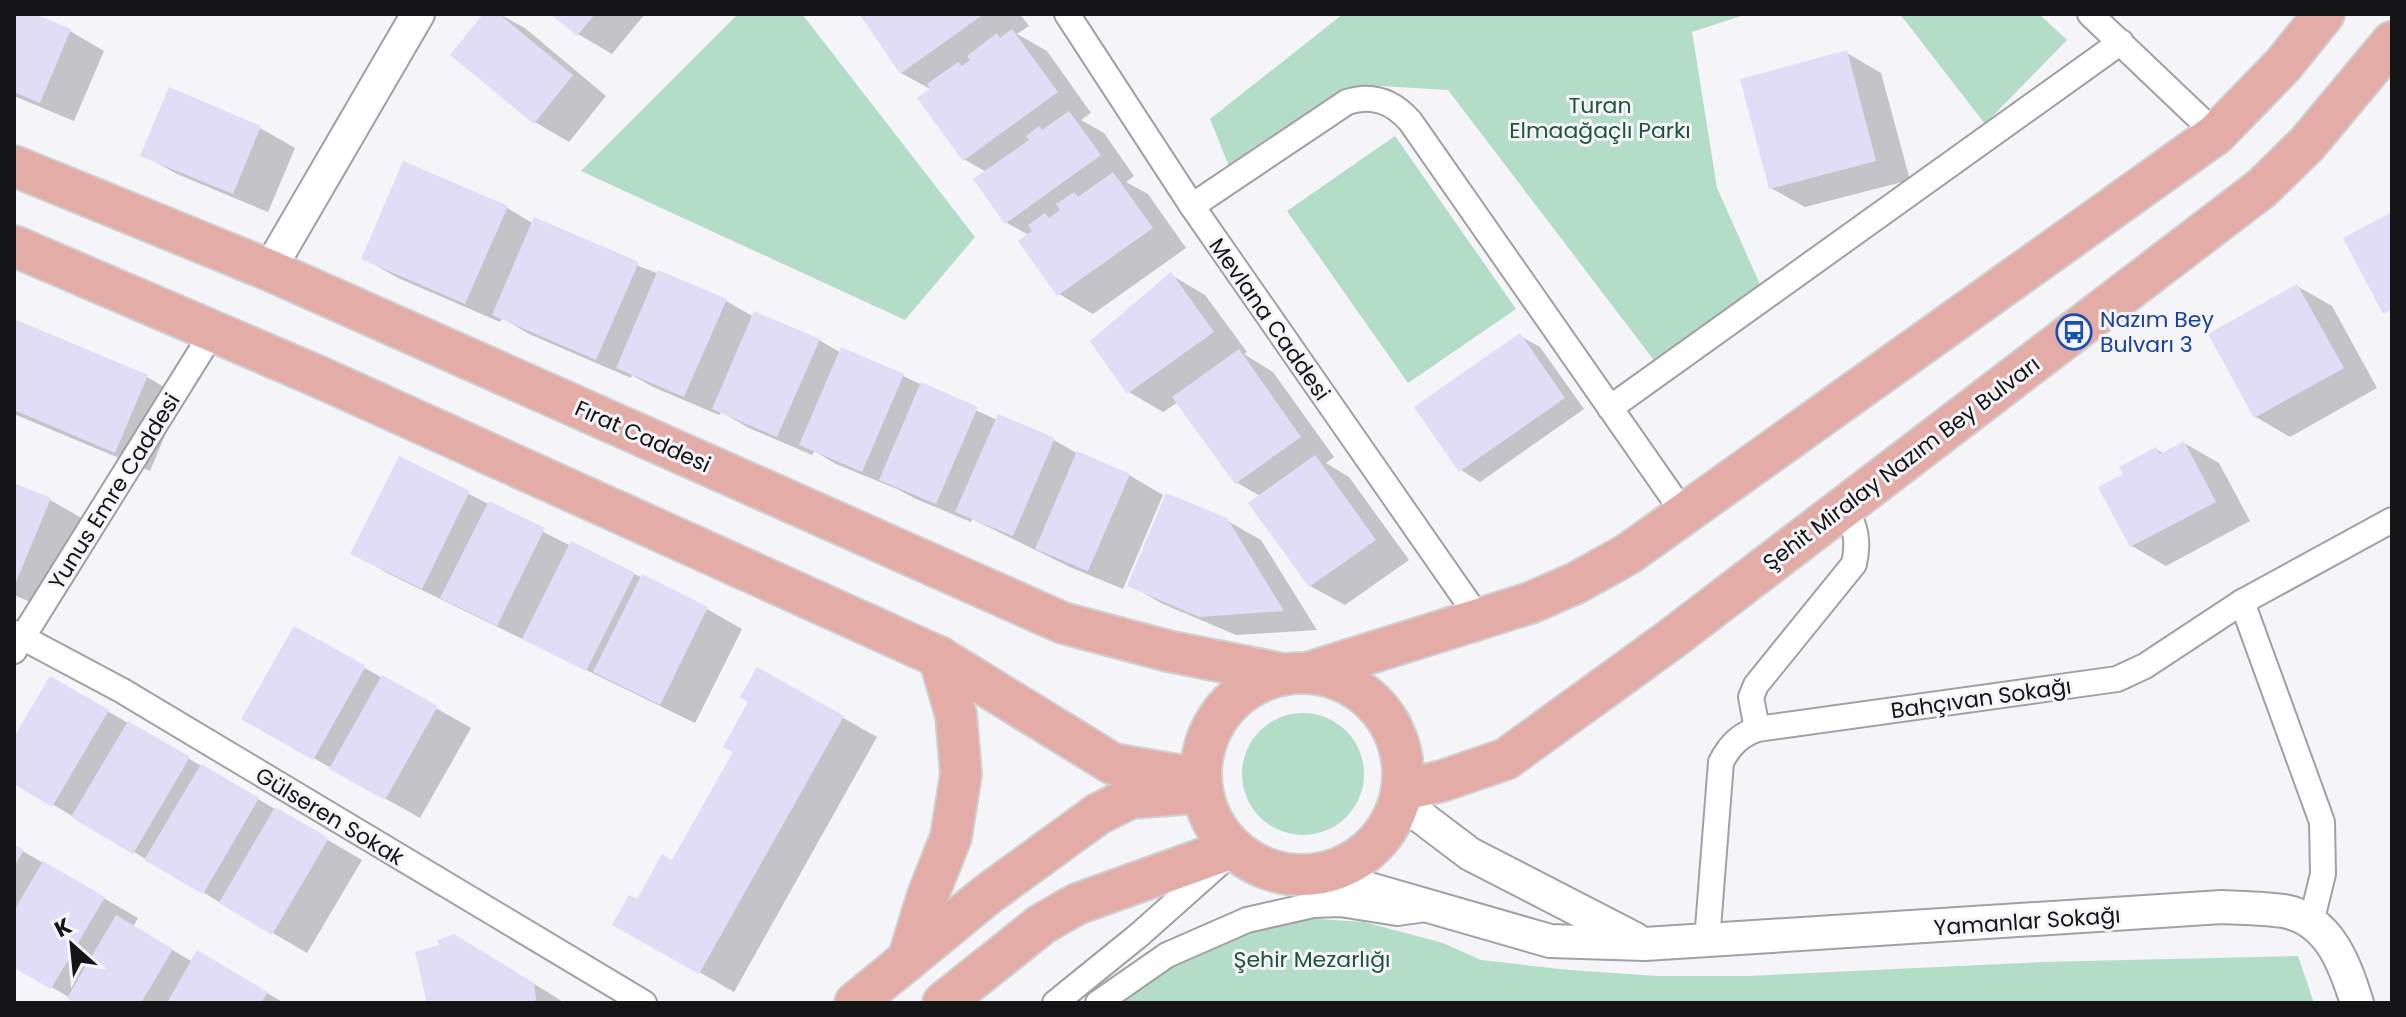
<svg xmlns="http://www.w3.org/2000/svg" width="2406" height="1017" font-family="Poppins,sans-serif">
	<style>
		.green { fill: #b3ddc7 }
		.shadow { fill: #0003 }
		.building { fill: #e2ddf7 }
		.lines { fill: none; stroke-linecap: round; stroke-linejoin: round }
		.minor-casing { stroke: #a1a1a5; stroke-width: 28 }
		.tertiary-casing { stroke: #a1a1a5; stroke-width: 36 }
		.primary-casing { stroke: #d0d0d0; stroke-width: 44 }
		.minor { stroke: #fff; stroke-width: 24 }
		.tertiary { stroke: #fff; stroke-width: 32 }
		.primary { stroke: #e3aca7; stroke-width: 40 }
		.labels { text-anchor: middle; stroke-width: 6; stroke-linejoin: round; paint-order: stroke }
		.park-label { font-size: 22px; fill: #1d543c; stroke: #f5f4f9 }
		.street-label { font-size: 22px; fill: #141315; stroke: #f5f4f9 }
		.transit-label { font-size: 22px; fill: #164399; stroke: #f5f4f9; text-anchor: start }
	</style>
	<rect width="100%" height="100%" fill="#f5f4f9"/>
	<g class="green">
		<polygon points="738,14 802,14 975,237 905,320 581,171"/>
		<polygon points="1343,14 1747,14 1692,32 1717,188 1763,291 1669,380 1448,90 1380,86 1235,181 1210,119"/>
		<polygon points="1900,14 2039,14 2067,40 1985,124"/>
		<polygon points="1395,136 1516,309 1408,383 1287,211"/>
		<circle cx="1303" cy="774" r="61"/>
		<polygon points="1287,917 1364,922 1443,943 1481,960 1569,970 1658,976 1748,976 2042,962 2298,956 2314,1003 1089,1003 1120,980"/>
	</g>
	<g class="shadow">
		<polygon points="14,14 29,14 70,31 104,51 74,121 14,96"/>
		<polygon points="486,14 499,14 525,28 606,96 569,142 535,122"/>
		<polygon points="553,14 645,14 612,54 578,34"/>
		<polygon points="863,14 1020,14 1029,26 1017,34 1047,51 1091,113 1081,120 1104,133 1134,176 1126,182 1148,194 1186,248 1093,314 1059,294 1029,235 1007,223 986,172 964,159 932,90 901,73 861,16"/>
		<polygon points="1847,53 1881,73 1910,180 1805,207 1771,188"/>
		<polygon points="170,90 260,128 295,148 268,212 177,174 143,155"/>
		<polygon points="507,208 534,224 726,301 754,317 819,340 841,353 903,376 997,420 1054,440 1078,454 1129,475 1163,495 1123,589 1072,568 972,519 971,522 916,499 897,489 836,464 814,451 812,455 749,428 721,412 719,415 653,387 632,375 631,378 529,334 502,318 500,322 398,278 363,258"/>
		<polygon points="1171,275 1205,295 1247,352 1244,354 1273,372 1334,457 1326,463 1349,477 1409,560 1345,605 1310,586 1260,496 1236,482 1178,402 1163,412 1129,392"/>
		<polygon points="2297,286 2332,306 2377,388 2290,437 2256,417"/>
		<polygon points="14,321 147,377 181,397 150,471 14,414"/>
		<polygon points="1520,336 1540,347 1584,409 1480,482 1461,470"/>
		<polygon points="2184,443 2219,463 2250,521 2166,566 2132,546 2156,449 2164,454"/>
		<polygon points="400,459 571,546 572,544 707,609 742,629 695,723 387,573 353,553"/>
		<polygon points="14,485 50,500 85,520 47,609 14,595"/>
		<polygon points="1226,520 1261,540 1317,630 1236,635 1163,604 1129,585"/>
		<polygon points="294,628 471,728 420,818 278,738"/>
		<polygon points="758,670 877,737 734,992 615,924 673,863 735,752"/>
		<polygon points="51,678 362,860 307,953 14,782 14,741"/>
		<polygon points="14,846 138,918 133,927 193,962 198,953 284,1003 79,1003 14,965"/>
		<polygon points="489,956 565,1003 429,1003"/>
	</g>
	<g class="building">
		<polygon points="14,14 35,14 71,29 40,103 14,92"/>
		<polygon points="483,14 499,14 573,75 534,124 450,55"/>
		<polygon points="550,14 595,14 577,36"/>
		<polygon points="860,14 984,14 900,74"/>
		<polygon points="1012,29 1058,92 963,161 917,98 930,89 927,84 958,62 962,66 970,60 967,56 997,33 1000,38"/>
		<polygon points="1847,50 1876,161 1769,189 1740,79"/>
		<polygon points="169,87 261,126 233,194 140,156"/>
		<polygon points="1069,111 1101,155 1005,224 973,179 1029,140 1026,136 1039,126 1042,130"/>
		<polygon points="403,161 508,206 465,304 361,259"/>
		<polygon points="1113,172 1153,228 1057,296 1018,241 1032,231 1028,225 1045,213 1049,218 1060,210 1056,204 1074,192 1078,197"/>
		<polygon points="2392,212 2392,309 2383,314 2343,238"/>
		<polygon points="534,217 639,262 596,360 492,315"/>
		<polygon points="658,270 727,299 684,397 616,368"/>
		<polygon points="1171,272 1214,332 1127,394 1090,341"/>
		<polygon points="2297,284 2344,368 2254,418 2208,334"/>
		<polygon points="754,311 820,339 777,437 712,409"/>
		<polygon points="14,319 148,375 115,453 14,410"/>
		<polygon points="1520,333 1565,398 1459,472 1414,407"/>
		<polygon points="841,347 904,374 862,472 799,445"/>
		<polygon points="1239,349 1301,437 1235,484 1172,397"/>
		<polygon points="921,382 978,407 936,504 879,480"/>
		<polygon points="998,414 1055,438 1013,536 955,512"/>
		<polygon points="2184,441 2216,502 2130,547 2098,487 2123,474 2119,467 2156,447 2160,454"/>
		<polygon points="1077,451 1130,474 1088,571 1035,549"/>
		<polygon points="1315,455 1376,540 1309,587 1248,503"/>
		<polygon points="399,456 470,491 422,589 350,554"/>
		<polygon points="14,483 51,498 14,587"/>
		<polygon points="1166,493 1227,518 1284,611 1199,617 1127,586"/>
		<polygon points="489,501 545,528 497,626 440,598"/>
		<polygon points="571,541 635,573 586,671 522,639"/>
		<polygon points="642,574 708,607 660,705 593,672"/>
		<polygon points="294,626 366,666 313,760 241,719"/>
		<polygon points="757,667 844,716 699,974 612,925 629,895 637,899 662,854 672,860 733,752 723,747 748,702 740,697"/>
		<polygon points="382,675 438,706 385,800 329,769"/>
		<polygon points="50,676 109,710 52,807 14,784 14,737"/>
		<polygon points="128,721 190,757 133,854 71,817"/>
		<polygon points="201,764 259,798 203,894 144,860"/>
		<polygon points="275,807 329,838 272,935 219,903"/>
		<polygon points="14,844 24,850 14,867"/>
		<polygon points="43,861 105,897 51,989 14,968 14,911"/>
		<polygon points="116,915 173,949 141,1003 75,1003 67,998"/>
		<polygon points="454,934 534,983 536,1000 531,1003 427,1003 415,952 439,945 438,940"/>
		<polygon points="197,950 268,992 261,1003 167,1003"/>
	</g>
	<g class="lines">
		<defs>
			<g id="minor">
				<polyline points="1067,14 1192,206 1480,620"/>
				<polyline points="2090,14 2216,134"/>
				<path d="M1192,206l155,-104c25,-8 45,-1 63,19l275,394"/>
				<polyline points="1610,408 2121,42"/>
				<polyline points="2242,602 2322,822 2323,874 2311,923"/>
				<polyline points="14,633 121,690 644,1003"/>
				<polyline points="14,651 214,330"/>
				<path d="M1757,729l-6,-32 5,-12 98,-121c5,-22 2,-38 -10,-57"/>
				<path d="M1707,941l14,-179c9,-17 18,-26 36,-33l360,-50 28,-13 97,-64 150,-82"/>
				<polyline points="1055,1003 1139,935 1221,862"/>
				<polyline points="1098,1003 1167,955 1247,920 1313,905 1340,904 1397,913 1426,909"/>
			</g>
			<g id="tertiary">
				<polyline points="269,270 418,14"/>
				<polyline points="1400,801 1470,854 1635,939"/>
				<path d="M1317,874l233,67 95,3 577,-37c20,1 42,1 62,4 46,9 61,54 73,92"/>
			</g>
			<g id="primary">
				<polyline points="14,166 269,270 1063,623 1168,651 1283,674"/>
				<polyline points="14,246 317,376 939,657 1113,764 1201,779"/>
				<circle cx="1302" cy="774" r="101"/>
				<polyline points="1307,673 1530,603 1576,583 1628,554 2216,134 2283,65 2324,14"/>
				<polyline points="1403,790 1442,781 1506,759 1670,640 2262,188 2307,144 2392,42"/>
				<polyline points="908,960 928,895 951,837 961,774 956,715 939,657"/>
				<polyline points="855,1003 988,894 1098,814 1130,798 1195,793"/>
				<polyline points="943,1003 1042,924 1077,904 1233,848"/>
			</g>
		</defs>
		<use href="#minor" class="minor-casing"/>
		<use href="#tertiary" class="tertiary-casing"/>
		<use href="#primary" class="primary-casing"/>
		<use href="#minor" class="minor"/>
		<use href="#tertiary" class="tertiary"/>
		<use href="#primary" class="primary"/>
	</g>
	<defs>
		<symbol id="bus-ring" viewBox="-11 -11 22 22"><circle r="9.5" fill="#f5f4f9" stroke="#1a4fb4" stroke-width="1.5"/><path d="M-5-6H5V4H4V6H2V4H-2V6H-4V4H-5ZM-3.5-4V0h7V-4ZM-3.5 1.2v1.5H-2V1.2ZM2 1.2v1.5H3.5V1.2Z" fill="#1a4fb4"/></symbol>
	</defs>
	<g fill-rule="evenodd">
		<use href="#bus-ring" x="2054" y="312" width="40" height="40"/>
	</g>
	<g class="labels">
		<g class="park-label">
			<text x="1600" y="113">Turan<tspan x="1600" dy="25">Elmaağaçlı Parkı</tspan></text>
			<text x="1312" y="967">Şehir Mezarlığı</text>
		</g>
		<g class="street-label">
			<text transform="translate(1270 319) rotate(55)" y="8">Mevlana Caddesi</text>
			<text transform="translate(643 436) rotate(24)" y="8">Fırat Caddesi</text>
			<text transform="translate(1901 463) rotate(-37)" y="8">Şehit Miralay Nazım Bey Bulvarı</text>
			<text transform="translate(114 491) rotate(-58)" y="8">Yunus Emre Caddesi</text>
			<text transform="translate(1981 698) rotate(-8)" y="8">Bahçıvan Sokağı</text>
			<text transform="translate(330 816) rotate(31)" y="8">Gülseren Sokak</text>
			<text transform="translate(2027 921) rotate(-4)" y="8">Yamanlar Sokağı</text>
		</g>
		<g class="transit-label">
			<text x="2100" y="327">Nazım Bey<tspan x="2100" dy="25">Bulvarı 3</tspan></text>
		</g>
	</g>
	<rect width="2406" height="1017" fill="none" stroke="#141315" stroke-width="32"/>
	<g transform="translate(72 945) rotate(333)" stroke="#f5f4f9" stroke-width="6" paint-order="stroke">
	<path d="M0-6L14 30L0 20L-14 30Z" fill="#141315"/>
	<text y="-12" font-size="22" font-weight="bold" text-anchor="middle" fill="#141315">K</text>
	</g>
</svg>
